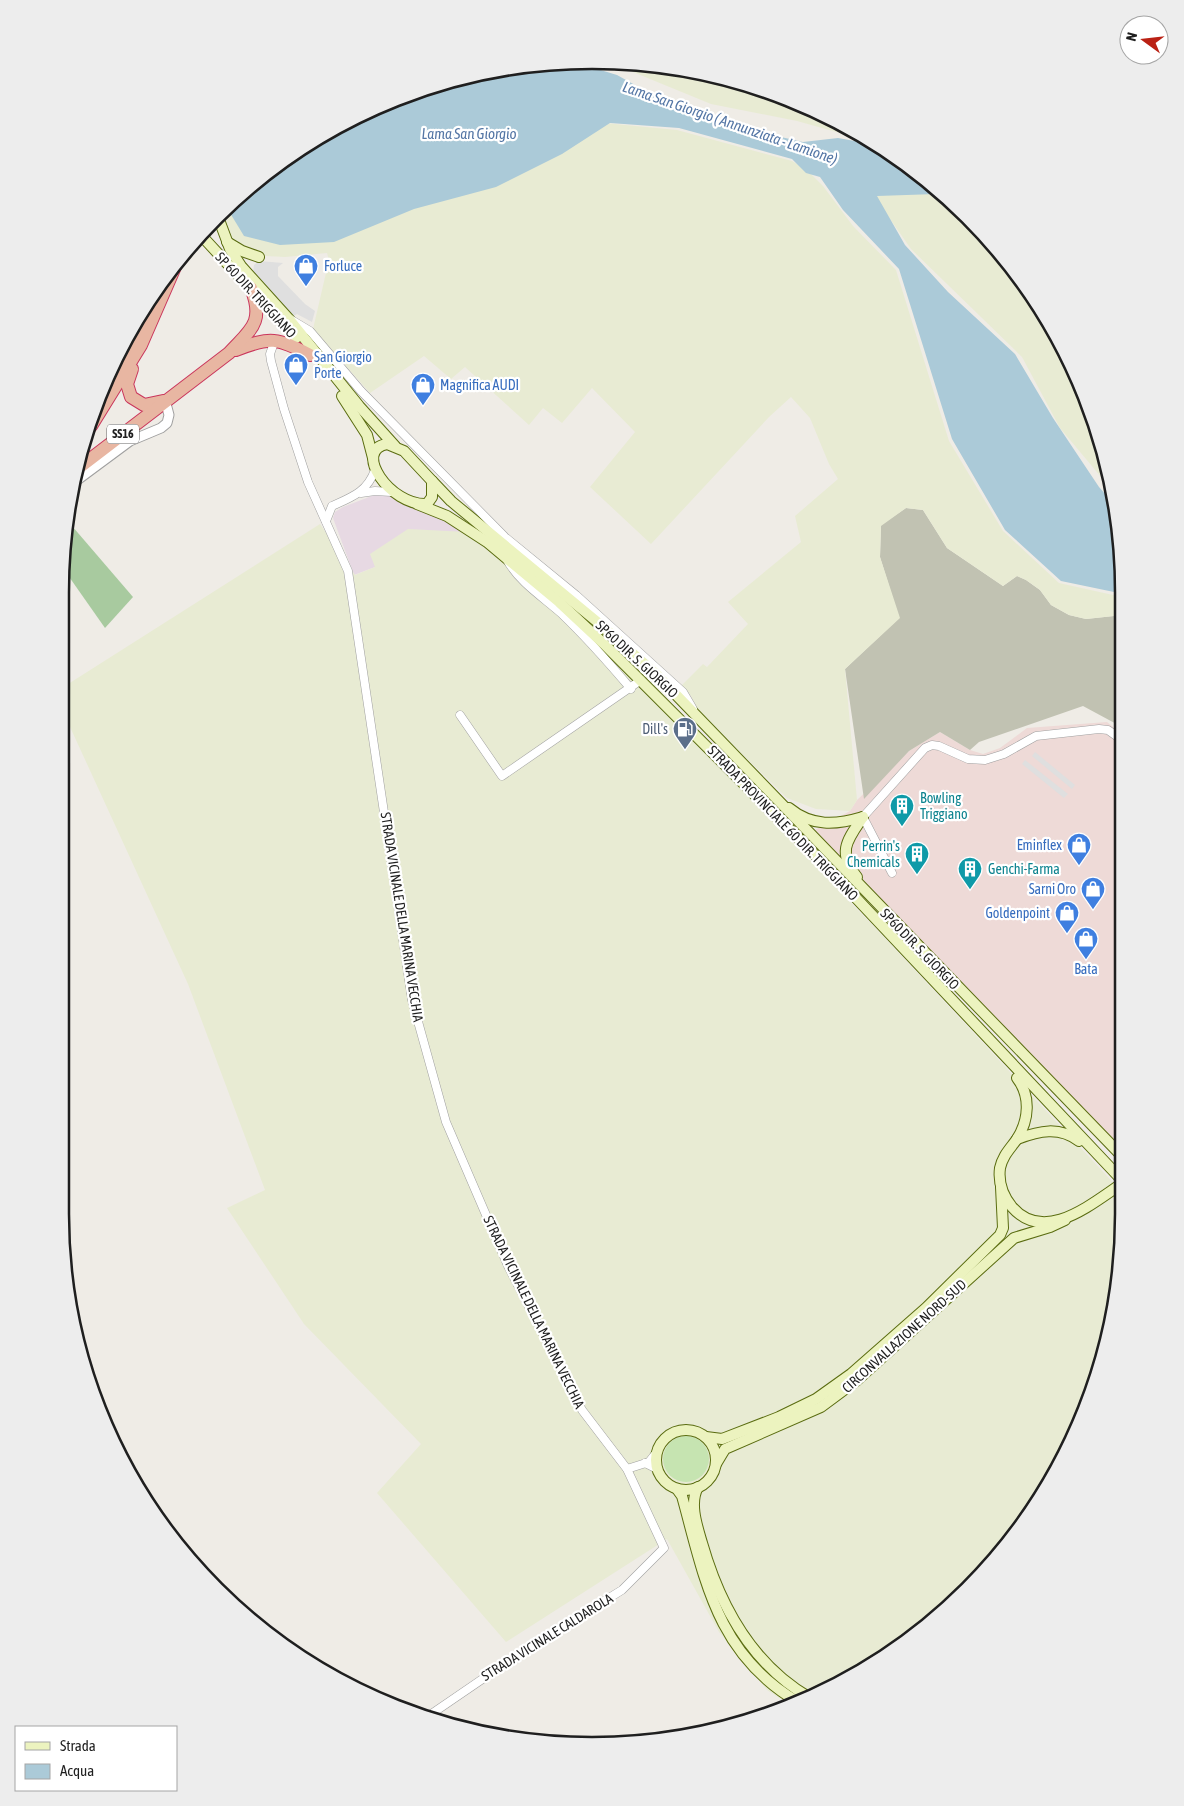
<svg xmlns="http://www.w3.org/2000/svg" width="1184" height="1806" font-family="'Asap Condensed',sans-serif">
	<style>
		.commercial { fill: #eedad7 }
		.industrial { fill: #e7d9e3 }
		.construction { fill: #c1c2b2 }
		.farmland { fill: #e8ebd3 }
		.grass { fill: #c6e4b1 }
		.forest { fill: #a8ca9f }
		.parking { fill: #dfdfdf }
		.water { fill: #abcad8 }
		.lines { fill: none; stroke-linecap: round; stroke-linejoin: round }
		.minor-casing { stroke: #a0a0a0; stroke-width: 9 }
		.tertiary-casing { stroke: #a0a0a0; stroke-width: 11 }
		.secondary-casing { stroke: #5a6c10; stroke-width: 12 }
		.trunk-casing { stroke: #ca365c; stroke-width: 14 }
		.minor { stroke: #fff; stroke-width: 8 }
		.tertiary { stroke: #fff; stroke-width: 9 }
		.secondary { stroke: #ecf3bf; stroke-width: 10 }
		.trunk { stroke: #e8b6a2; stroke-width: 12 }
		.labels { text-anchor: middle; stroke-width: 4.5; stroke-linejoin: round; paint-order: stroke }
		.shield { fill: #fff; stroke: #626262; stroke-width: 1 }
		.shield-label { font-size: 12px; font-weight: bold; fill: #1f1f1f }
		.shop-label { font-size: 14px; fill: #366cbe; stroke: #fff; text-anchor: start }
		.street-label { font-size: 14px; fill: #1f1f1f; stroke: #fff }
		.service-label { font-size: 14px; fill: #4e5e75; stroke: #fff; text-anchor: end }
		.culture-label { font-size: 14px; fill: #0d838f; stroke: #fff; text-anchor: start }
		.water-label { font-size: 15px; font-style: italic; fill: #5476a5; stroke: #fff }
		.rim { fill: none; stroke: #1f1f1f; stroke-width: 2.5 }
	</style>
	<rect width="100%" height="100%" fill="#efece6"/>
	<polygon class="commercial" points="1107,722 1122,734 1120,1149 813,831 850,811 857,800 909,751 940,732 970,750 983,754 1000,748 1027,728"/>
	<polygon class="industrial" points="377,494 387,495 409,506 435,514 467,532 354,575 333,518 335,512 343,507"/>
	<polygon class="construction" points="906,508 923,510 947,548 1003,586 1017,576 1026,580 1040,590 1051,605 1069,615 1086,619 1123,615 1122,727 1083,706 979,742 970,750 940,732 909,751 864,799 845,669 899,618 880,557 881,525"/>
	<g class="farmland">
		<polygon points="611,63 661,65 763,88 858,131 872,142 797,121 711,104"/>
		<polygon points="356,115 563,119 677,130 792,161 807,170 823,186 853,226 896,270 949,441 1003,531 1059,583 1113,595 1123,593 1123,615 1086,619 1069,615 1051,605 1040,590 1026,580 1017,576 1003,586 947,548 923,510 906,508 881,526 880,557 900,618 845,669 857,800 850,811 816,809 787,798 698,711 691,696 681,686 703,664 707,667 748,624 728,602 801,542 795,516 838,479 829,464 810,418 791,397 769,417 651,544 590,487 635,432 592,388 562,423 543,408 529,425 465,367 451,379 424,356 370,393 313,329 329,260 327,253 285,257 266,256 244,250 228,238 222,213 268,170"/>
		<polygon points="939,189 1014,268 1069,356 1106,455 1112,490 1060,428 1022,357 911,249 874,196"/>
		<polygon points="320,524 355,575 375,567 370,554 408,529 467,532 560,609 670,716 885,938 1120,1190 1119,1283 1083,1418 1034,1509 992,1565 887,1656 827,1691 790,1705 767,1690 719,1632 667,1539 506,1642 377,1493 421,1444 304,1324 227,1208 265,1190 188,984 65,716 65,686"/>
	</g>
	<circle class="grass" cx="686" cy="1459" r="23"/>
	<polygon class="forest" points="66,519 133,597 105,628 65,571"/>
	<g class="parking">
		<polygon points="259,261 283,263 278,267 278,276 305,304 315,311 312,322 297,314 294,316 253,273 254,265"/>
		<polygon points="1035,752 1075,785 1072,789 1032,756"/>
		<polygon points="1025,760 1068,794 1064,798 1022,764"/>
	</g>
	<polygon class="water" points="557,61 574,62 617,75 662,100 719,123 803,142 838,138 877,145 938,188 936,194 877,196 905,245 948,292 1015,354 1053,418 1099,487 1114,504 1123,557 1123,590 1114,592 1061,581 1005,530 952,439 899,269 843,210 820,177 806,173 792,159 679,128 610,123 562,154 496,187 414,209 334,242 280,245 244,236 227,208 268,170 356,115 411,94 424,92 426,89 454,78"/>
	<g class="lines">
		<defs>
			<g id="minor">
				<polyline points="290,319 310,331 361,391 505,537 576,595 683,692 693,709"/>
				<polyline points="275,340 270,354 271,361 284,409 308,482 348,571 412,1000 446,1122 508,1266 582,1410 627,1469 664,1548 622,1590 522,1652 424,1719"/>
				<polyline points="361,493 375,491 391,492"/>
				<path d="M326,521l6,-15c20,-9 35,-14 43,-36"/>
				<path d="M507,560c13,23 36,37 55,54 25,24 47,49 69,75"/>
				<polyline points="460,715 502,776 641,680"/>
				<polyline points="892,873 863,817 925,748 932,745 939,746 968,759 985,760 1004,754 1036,736 1099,729 1108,730 1122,740"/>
				<polyline points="645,1463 657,1469"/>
				<polyline points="627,1469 649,1462 656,1453"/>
			</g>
			<polyline id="tertiary" points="76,481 130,441 161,428 167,423 169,415 165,400"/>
			<g id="secondary">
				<polyline points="218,217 230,249 241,266 288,318 359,406 395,446"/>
				<polyline points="208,226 217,218"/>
				<polyline points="200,234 296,338"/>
				<polyline points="227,242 242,251 259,257"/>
				<polyline points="342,396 367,435 373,458"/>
				<path d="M387,444l17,7 28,30v16l-5,7c-37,2 -75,-54 -40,-60z"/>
				<polyline points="432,481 451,501 601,625 657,675 1120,1154"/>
				<polyline points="417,504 447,516 487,542 559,602 604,644 824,864 1120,1178"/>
				<path d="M789,808c23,19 47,17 74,9"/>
				<path d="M857,877c-21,-25 -9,-38 6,-60"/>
				<path d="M1017,1078c14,18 12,42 0,61 -7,10 -14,16 -17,29 -2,15 3,28 12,39 32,37 78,-2 108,-22"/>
				<path d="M1017,1139c22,-8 42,-13 62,2"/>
				<circle cx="686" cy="1460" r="30"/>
				<polyline points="706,1437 722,1439 779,1417 816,1399 851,1374 926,1308 1000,1235 1003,1228 1001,1187"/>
				<polyline points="716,1464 725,1449 821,1407 856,1381 1014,1238 1050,1227 1065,1220"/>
				<path d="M698,1487c-9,16 -1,39 4,56 18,63 49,121 108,155"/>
				<path d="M677,1489l5,7c23,83 34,158 116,206"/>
			</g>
			<g id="trunk">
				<path d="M236,350c35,-14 41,-12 74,5"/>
				<polyline points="132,369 127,384 131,397 144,405 163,401"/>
				<polyline points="98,399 140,326 153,295"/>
				<polyline points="91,426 141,345 178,260"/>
				<path d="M80,467l149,-114c21,-23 36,-30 22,-65"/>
			</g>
		</defs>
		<use href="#minor" class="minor-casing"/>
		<use href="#tertiary" class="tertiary-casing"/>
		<use href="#secondary" class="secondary-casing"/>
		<use href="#trunk" class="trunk-casing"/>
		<use href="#minor" class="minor"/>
		<use href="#tertiary" class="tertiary"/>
		<use href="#secondary" class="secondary"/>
		<use href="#trunk" class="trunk"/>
	</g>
	<defs>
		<symbol id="shop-pin" viewBox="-11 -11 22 30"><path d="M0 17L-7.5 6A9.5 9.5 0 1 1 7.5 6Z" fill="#3f7fe0" stroke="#fff"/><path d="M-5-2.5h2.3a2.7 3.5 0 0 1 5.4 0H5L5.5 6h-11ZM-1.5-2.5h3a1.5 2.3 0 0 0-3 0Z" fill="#fff"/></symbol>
		<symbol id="fuel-pin" viewBox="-11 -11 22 30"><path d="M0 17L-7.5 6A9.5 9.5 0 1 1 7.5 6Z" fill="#5c6f8a" stroke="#fff"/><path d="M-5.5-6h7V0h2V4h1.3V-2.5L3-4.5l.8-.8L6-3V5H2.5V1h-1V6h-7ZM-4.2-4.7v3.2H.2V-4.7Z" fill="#fff"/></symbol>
		<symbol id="building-pin" viewBox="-11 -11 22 30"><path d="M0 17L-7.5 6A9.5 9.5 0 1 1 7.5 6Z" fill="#0f9aa8" stroke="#fff"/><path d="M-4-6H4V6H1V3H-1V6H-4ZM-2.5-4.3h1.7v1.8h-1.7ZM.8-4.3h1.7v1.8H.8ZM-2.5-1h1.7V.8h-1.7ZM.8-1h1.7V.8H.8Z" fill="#fff"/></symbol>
	</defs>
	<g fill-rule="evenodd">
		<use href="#shop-pin" x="292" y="252" width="28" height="38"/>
		<use href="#shop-pin" x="282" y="351" width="28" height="38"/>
		<use href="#shop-pin" x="409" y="371" width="28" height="38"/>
		<use href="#fuel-pin" x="671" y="715" width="28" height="38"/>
		<use href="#building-pin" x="888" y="792" width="28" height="38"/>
		<use href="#shop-pin" x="1065" y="831" width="28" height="38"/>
		<use href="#building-pin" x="903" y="840" width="28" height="38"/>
		<use href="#building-pin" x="956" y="855" width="28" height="38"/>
		<use href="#shop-pin" x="1079" y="875" width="28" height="38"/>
		<use href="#shop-pin" x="1053" y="899" width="28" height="38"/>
		<use href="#shop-pin" x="1072" y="925" width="28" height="38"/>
	</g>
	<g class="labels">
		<rect class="shield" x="107" y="424.5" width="32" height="19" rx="4"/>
		<g class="shield-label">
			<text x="123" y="438">SS16</text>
		</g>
		<g class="shop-label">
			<text x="324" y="271">Forluce</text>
			<text x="314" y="362">San Giorgio<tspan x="314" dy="16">Porte</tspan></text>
			<text x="440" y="390">Magnifica AUDI</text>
			<text x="1062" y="850" text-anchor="end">Eminflex</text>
			<text x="1076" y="894" text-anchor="end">Sarni Oro</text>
			<text x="1050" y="918" text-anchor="end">Goldenpoint</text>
			<text x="1086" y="974" text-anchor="middle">Bata</text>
		</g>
		<g class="street-label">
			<text transform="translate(256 295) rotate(47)" y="5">SP 60 DIR. TRIGGIANO</text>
			<text transform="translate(637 659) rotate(43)" y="5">SP60 DIR. S. GIORGIO</text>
			<text transform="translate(783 823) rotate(46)" y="5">STRADA PROVINCIALE 60 DIR. TRIGGIANO</text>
			<text transform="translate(402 917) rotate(81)" y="5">STRADA VICINALE DELLA MARINA VECCHIA</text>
			<text transform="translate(920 949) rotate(46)" y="5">SP60 DIR. S. GIORGIO</text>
			<text transform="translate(534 1312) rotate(64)" y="5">STRADA VICINALE DELLA MARINA VECCHIA</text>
			<text transform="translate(904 1336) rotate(-42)" y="5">CIRCONVALLAZIONE NORD-SUD</text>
			<text transform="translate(547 1637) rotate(-32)" y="5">STRADA VICINALE CALDAROLA</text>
		</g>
		<g class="service-label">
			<text x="668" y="734">Dill's</text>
		</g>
		<g class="culture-label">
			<text x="920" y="803">Bowling<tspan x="920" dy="16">Triggiano</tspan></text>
			<text x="900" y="851" text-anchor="end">Perrin's<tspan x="900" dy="16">Chemicals</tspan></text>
			<text x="988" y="874">Genchi-Farma</text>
		</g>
		<g class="water-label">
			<text transform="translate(730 123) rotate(19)" y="5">Lama San Giorgio ( Annunziata - Lamione)</text>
			<text x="469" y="139">Lama San Giorgio</text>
		</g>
	</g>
	<path d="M0 0H1184V1806H0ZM592 69H592A523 523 0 0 1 1115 592V1214A523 523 0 0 1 592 1737H592A523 523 0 0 1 69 1214V592A523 523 0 0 1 592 69Z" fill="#ededed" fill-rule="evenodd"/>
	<path class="rim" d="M592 69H592A523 523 0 0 1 1115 592V1214A523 523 0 0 1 592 1737H592A523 523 0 0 1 69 1214V592A523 523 0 0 1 592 69Z"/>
	<rect x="15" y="1726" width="162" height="65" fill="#ffffff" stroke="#a5a5a5"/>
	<rect x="25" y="1742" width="25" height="8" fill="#ecf3bf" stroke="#a5a5a5"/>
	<text x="60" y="1751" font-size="15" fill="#1f1f1f">Strada</text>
	<rect x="25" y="1764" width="25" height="15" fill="#abcad8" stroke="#a5a5a5"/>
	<text x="60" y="1776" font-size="15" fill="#1f1f1f">Acqua</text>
	<g transform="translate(1144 40) rotate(285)"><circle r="24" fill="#ffffff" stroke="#a5a5a5"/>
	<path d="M0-4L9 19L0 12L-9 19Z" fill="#ba2114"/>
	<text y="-8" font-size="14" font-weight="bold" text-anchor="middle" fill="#1f1f1f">N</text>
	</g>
</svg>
